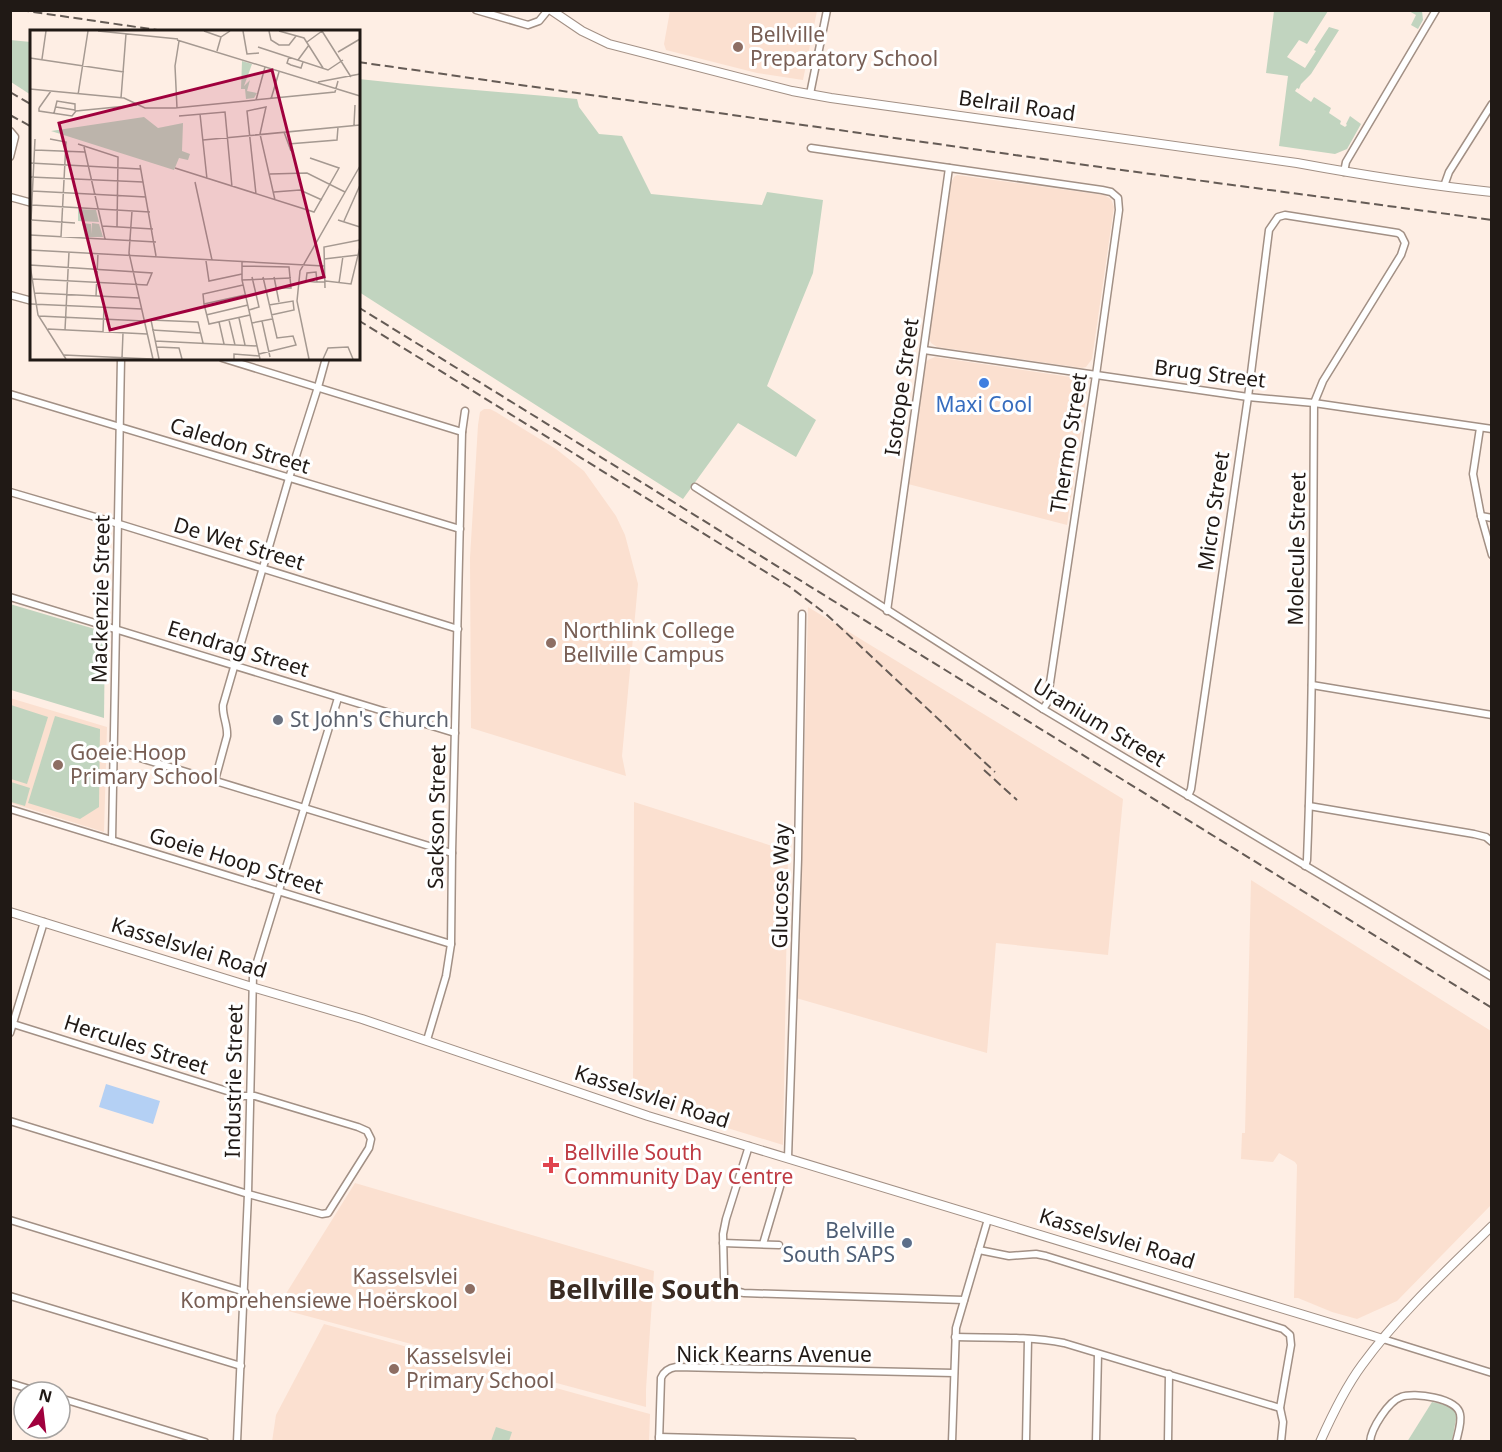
<svg xmlns="http://www.w3.org/2000/svg" width="1502" height="1452" font-family="'Noto Sans',sans-serif">
	<style>
		.built { fill: #fbe0d0 }
		.green { fill: #c1d4bf }
		.water { fill: #b4d0f4 }
		.lines { fill: none; stroke-linecap: round; stroke-linejoin: round }
		.minor-casing { stroke: #a29085; stroke-width: 9 }
		.tertiary-casing { stroke: #a29085; stroke-width: 10 }
		.minor { stroke: #fff; stroke-width: 6 }
		.tertiary { stroke: #fff; stroke-width: 8 }
		.rail { stroke: #655b55; stroke-width: 2; stroke-dasharray: 9 4.5; stroke-linecap: butt }
		.education-dot { fill: #8d6e63; stroke: #fff; stroke-width: 2 }
		.shop-dot { fill: #3f7fe0; stroke: #fff; stroke-width: 2 }
		.worship-dot { fill: #6b7280; stroke: #fff; stroke-width: 2 }
		.health-dot { fill: #e0444e; stroke: #fff; stroke-width: 2 }
		.service-dot { fill: #5c6f8a; stroke: #fff; stroke-width: 2 }
		.labels { text-anchor: middle; stroke-width: 6; stroke-linejoin: round; paint-order: stroke }
		.education-label { font-size: 21px; fill: #785e54; stroke: #fff; text-anchor: start }
		.street-label { font-size: 21px; fill: #201915; stroke: #fff }
		.shop-label { font-size: 21px; fill: #366cbe; stroke: #fff }
		.worship-label { font-size: 21px; fill: #5b616d; stroke: #fff; text-anchor: start }
		.health-label { font-size: 21px; fill: #be3a42; stroke: #fff; text-anchor: start }
		.service-label { font-size: 21px; fill: #4e5e75; stroke: #fff; text-anchor: end }
		.district-label { font-size: 27px; font-weight: bold; fill: #3a2b22; stroke: #fff }
		.inset-road { fill: none; stroke: #a59991; stroke-width: 1.5 }
		.view { fill: #a0003d; fill-opacity: 0.15; stroke: #a0003d; stroke-width: 3 }
		.inset-edge { fill: none; stroke: #201915; stroke-width: 3 }
	</style>
	<rect width="100%" height="100%" fill="#feeee4"/>
	<g class="built">
		<polygon points="670,11 817,11 803,80 757,73 666,50 664,44"/>
		<polygon points="957,175 1104,195 1111,199 1114,207 1092,359 1086,367 1082,368 937,347 931,343 929,338 950,184 954,177"/>
		<polygon points="935,357 1077,378 1086,383 1087,391 1067,525 908,484 925,364 928,360"/>
		<polygon points="484,409 490,409 496,412 556,449 584,471 616,516 625,535 638,584 622,756 626,776 471,728 470,558 478,425 480,412"/>
		<polygon points="808,607 1123,799 1108,955 996,943 987,1053 796,998 802,866"/>
		<polygon points="10,698 107,727 104,832 11,803"/>
		<polygon points="634,802 788,851 783,1145 633,1099"/>
		<polygon points="1251,880 1491,1031 1491,1205 1397,1301 1357,1319 1332,1312 1298,1298 1294,1298 1297,1165 1295,1162 1279,1153 1273,1162 1241,1159 1242,1133 1245,1133"/>
		<polygon points="355,1183 654,1271 646,1389 646,1407 277,1308"/>
		<polygon points="324,1324 650,1414 649,1441 272,1442 276,1415"/>
	</g>
	<g class="green">
		<polygon points="1274,11 1328,11 1307,44 1299,40 1287,57 1305,68 1316,51 1314,50 1329,27 1339,30 1311,74 1301,84 1299,89 1297,88 1295,91 1311,102 1314,97 1331,108 1329,113 1341,121 1340,124 1345,127 1347,125 1346,124 1350,116 1361,124 1347,149 1335,154 1279,146 1288,76 1266,73"/>
		<polygon points="1409,11 1422,11 1423,20 1418,29 1411,25 1416,15"/>
		<polygon points="10,40 31,42 31,95 11,82"/>
		<path d="M359,79c72,8 145,13 218,20l2,8 20,27 23,2 29,58 111,11 5,-13 56,8 -10,73 -46,113 49,34 -20,37 -58,-34 -55,76 -324,-207z"/>
		<polygon points="10,604 105,632 104,718 11,690"/>
		<polygon points="11,705 48,717 27,784 11,779"/>
		<polygon points="55,716 100,729 99,807 80,819 28,803"/>
		<polygon points="11,782 30,788 25,806 11,802"/>
		<polygon points="1432,1402 1450,1406 1457,1414 1452,1441 1407,1442"/>
		<polygon points="496,1427 512,1432 509,1441 491,1441"/>
	</g>
	<polygon class="water" points="106,1084 160,1101 153,1124 99,1107"/>
	<g class="lines">
		<defs>
			<g id="minor">
				<polyline points="476,10 528,25 539,21 548,10"/>
				<polyline points="810,94 827,10"/>
				<polyline points="10,131 15,137 10,157"/>
				<polyline points="811,148 1102,190 1111,192 1118,198 1119,210 1096,375 1047,703 1043,709"/>
				<polyline points="1344,172 1346,162 1436,10"/>
				<polyline points="1444,186 1449,172 1492,104"/>
				<polyline points="10,197 32,203"/>
				<polyline points="10,295 32,301"/>
				<polyline points="924,350 1248,397 1314,403 1492,429"/>
				<polyline points="222,358 462,432"/>
				<polyline points="10,394 460,529"/>
				<polyline points="1480,428 1473,474 1481,516 1492,555"/>
				<polyline points="695,487 1043,709 1492,977"/>
				<polyline points="10,492 119,524 458,629"/>
				<polyline points="1481,516 1492,518"/>
				<polyline points="10,597 455,733"/>
				<polyline points="887,611 949,168"/>
				<polyline points="1312,685 1492,715"/>
				<polyline points="114,750 452,853"/>
				<path d="M215,780l12,-44c1,-11 -5,-20 -4,-31l66,-227 29,-91 8,-29"/>
				<path d="M1188,796l3,-7 57,-392 21,-167 9,-13 7,-2 113,18 3,2 4,8 -4,12 -78,126 -9,22c-1,152 -1,305 -7,457l-2,6"/>
				<polyline points="1309,806 1474,834 1486,837 1492,842"/>
				<polyline points="10,809 451,944"/>
				<polyline points="112,840 121,358"/>
				<polyline points="10,1023 243,1096 255,1096 358,1127 367,1131 371,1139 369,1148 328,1213 322,1214 248,1194 10,1121"/>
				<polyline points="10,1033 44,922"/>
				<polyline points="427,1040 446,976 451,944 452,853 462,432 465,411"/>
				<path d="M749,1146l-23,73 -3,15 1,43c4,9 10,15 20,16l220,7"/>
				<polyline points="788,1158 798,859 802,614"/>
				<polyline points="10,1220 245,1292"/>
				<polyline points="723,1243 779,1245"/>
				<polyline points="763,1244 782,1180"/>
				<polyline points="979,1250 1009,1256 1036,1254 1046,1256 1283,1329 1290,1335 1291,1345 1280,1408 1283,1422 1281,1442"/>
				<polyline points="10,1296 241,1366"/>
				<path d="M955,1337c36,1 73,-1 109,6l216,65"/>
				<polyline points="1383,1339 1492,1373"/>
				<polyline points="10,1383 39,1392"/>
				<polyline points="60,1398 205,1442"/>
				<polyline points="659,1437 853,1442"/>
				<polyline points="237,1442 248,1194 253,975 338,698"/>
				<path d="M659,1442l2,-64c3,-7 8,-10 15,-11l278,6"/>
				<polyline points="952,1442 956,1328 988,1219"/>
				<polyline points="1026,1442 1028,1339"/>
				<polyline points="1096,1442 1098,1354"/>
				<polyline points="1168,1442 1169,1374"/>
				<path d="M1370,1442c1,-14 19,-41 31,-45 13,-5 56,1 59,17 2,8 -2,19 -4,28"/>
			</g>
			<g id="tertiary">
				<path d="M551,10l31,21 27,13 183,47 39,7 466,65c65,12 129,22 195,29"/>
				<polyline points="10,912 252,987 362,1019 648,1116 1383,1339"/>
				<path d="M1320,1442c12,-27 25,-54 42,-77 37,-51 85,-95 130,-139"/>
			</g>
		</defs>
		<use href="#minor" class="minor-casing"/>
		<use href="#tertiary" class="tertiary-casing"/>
		<use href="#minor" class="minor"/>
		<use href="#tertiary" class="tertiary"/>
		<g class="rail">
			<polyline points="20,10 171,32"/>
			<polyline points="358,62 1114,169 1492,220"/>
			<polyline points="10,92 32,105"/>
			<polyline points="10,115 32,127"/>
			<polyline points="358,307 1492,1008"/>
			<polyline points="358,320 790,587 826,614 995,772"/>
			<polyline points="984,770 1017,800"/>
		</g>
	</g>
	<g class="education-dot">
		<circle cx="738" cy="47" r="6"/>
		<circle cx="551" cy="643" r="6"/>
		<circle cx="58" cy="765" r="6"/>
		<circle cx="470" cy="1289" r="6"/>
		<circle cx="394" cy="1369" r="6"/>
	</g>
	<circle class="shop-dot" cx="984" cy="383" r="6"/>
	<circle class="worship-dot" cx="278" cy="720" r="6"/>
	<path class="health-dot" d="M548 1156h6v6h6v6h-6v6h-6v-6h-6v-6h6z"/>
	<circle class="service-dot" cx="907" cy="1243" r="6"/>
	<g class="labels">
		<g class="education-label">
			<text x="750" y="42">Bellville<tspan x="750" dy="24">Preparatory School</tspan></text>
			<text x="563" y="638">Northlink College<tspan x="563" dy="24">Bellville Campus</tspan></text>
			<text x="70" y="760">Goeie Hoop<tspan x="70" dy="24">Primary School</tspan></text>
			<text x="458" y="1284" text-anchor="end">Kasselsvlei<tspan x="458" dy="24">Komprehensiewe Hoërskool</tspan></text>
			<text x="406" y="1364">Kasselsvlei<tspan x="406" dy="24">Primary School</tspan></text>
		</g>
		<g class="street-label">
			<text transform="translate(1017 106) rotate(8)" y="7">Belrail Road</text>
			<text transform="translate(1210 374) rotate(7)" y="7">Brug Street</text>
			<text transform="translate(902 387) rotate(-82)" y="7">Isotope Street</text>
			<text transform="translate(1069 443) rotate(-81)" y="7">Thermo Street</text>
			<text transform="translate(240 446) rotate(17)" y="7">Caledon Street</text>
			<text transform="translate(1214 511) rotate(-82)" y="7">Micro Street</text>
			<text transform="translate(239 544) rotate(17)" y="7">De Wet Street</text>
			<text transform="translate(1297 549) rotate(-89)" y="7">Molecule Street</text>
			<text transform="translate(101 599) rotate(-89)" y="7">Mackenzie Street</text>
			<text transform="translate(238 649) rotate(17)" y="7">Eendrag Street</text>
			<text transform="translate(1099 723) rotate(31)" y="7">Uranium Street</text>
			<text transform="translate(437 817) rotate(-89)" y="7">Sackson Street</text>
			<text transform="translate(236 861) rotate(17)" y="7">Goeie Hoop Street</text>
			<text transform="translate(781 886) rotate(-89)" y="7">Glucose Way</text>
			<text transform="translate(189 948) rotate(17)" y="7">Kasselsvlei Road</text>
			<text transform="translate(136 1045) rotate(18)" y="7">Hercules Street</text>
			<text transform="translate(234 1081) rotate(-89)" y="7">Industrie Street</text>
			<text transform="translate(652 1097) rotate(18)" y="7">Kasselsvlei Road</text>
			<text transform="translate(1117 1239) rotate(17)" y="7">Kasselsvlei Road</text>
			<text x="774" y="1362">Nick Kearns Avenue</text>
		</g>
		<g class="shop-label">
			<text x="984" y="412">Maxi Cool</text>
		</g>
		<g class="worship-label">
			<text x="290" y="727">St John's Church</text>
		</g>
		<g class="health-label">
			<text x="564" y="1160">Bellville South<tspan x="564" dy="24">Community Day Centre</tspan></text>
		</g>
		<g class="service-label">
			<text x="895" y="1238">Belville<tspan x="895" dy="24">South SAPS</tspan></text>
		</g>
		<g class="district-label">
			<text x="644" y="1299">Bellville South</text>
		</g>
	</g>
	<g transform="translate(30 30)">
		<rect width="330" height="330" fill="#feeee4"/>
		<path d="M212,31l10,3 -8,22 6,-6 -3,11 10,2 -3,5 -8,1 -1,-10h-4zM114,87l14,11 25,-5 -1,28 8,3 -2,6 -9,-2 -5,12 -123,-39zM48,179l18,1 3,12 -21,-1zM52,193l9,1v10l1,-11 7,1 4,13h-18z" fill="#c1d4bf"/>
		<path class="inset-road" d="M68,1l80,8M174,1l17,6M213,1l4,23 12,-1M239,1l2,9 8,5h10l7,-9M249,1l25,7 19,30M292,1l29,46M147,10l183,56M277,12l15,-11M228,17l70,23 15,-10M187,21l4,-14 9,-6M308,22l22,-13M259,27l-2,6 4,2 10,3 2,-6M0,28l94,14M12,29l4,-28M268,30l11,-15M288,52l42,-8M0,59l94,9 21,10h30l160,-16 3,-11M48,65l10,-64M91,68l5,-64M241,69l8,-27M226,70l9,-33M26,77l19,3M9,78v3l33,5 4,-5 61,-6M9,78l12,-17M147,78l-2,-42 4,-25M24,83l3,-12 18,3v7M170,84l7,65M149,86l46,-4 7,75M324,95l1,-20M254,102l7,19M20,109l16,3 -5,95M173,110l157,-15M48,114l40,13 -1,70M258,114l49,-4 1,-13M54,117l21,92M5,120l50,2M0,133l110,6M110,135l16,91M145,138l139,44 25,-44 -29,-10M240,144l37,-1 38,19M0,147l113,5M165,152l17,78M2,161l114,6M244,162l26,-2 22,10M226,164l-9,-83 19,-4 -6,27 15,66M2,175l118,7M102,181l-3,42 24,106M1,190l4,-81M2,190l43,3M308,190l22,7M314,191l16,-36M72,196l51,3M0,205l126,7M0,220l294,16M294,229l34,-4M176,231l3,20 33,-7M212,232v18l18,79M0,235l122,8 -5,12 -114,-6M0,235l8,50 28,44M212,236l47,1 2,21h-15M244,247l5,25M212,250l49,-2M0,252v33M287,252l-1,-10 -9,1 -1,8 9,1h10l1,-1 25,3 9,-37M309,253l4,-27M213,255l-40,9 1,10 5,20 41,-9M295,258l-1,-41 36,-7M5,263l104,5M66,266l2,-43M1,274l111,5M174,274l41,-9M239,275l24,-4 1,9 -23,5M219,280l10,-3 -7,-30M176,285l42,-10M9,286l105,5M209,288l6,27M199,290l6,25M232,291l8,36M189,292l5,22M222,293l20,-4M18,299l99,5M35,300l4,-78M122,300l49,3M73,302l1,-25M125,311l102,5M127,317l22,1 3,11M229,324l37,-9 -3,-9 -16,2 -14,-61M34,325l88,4M92,328l1,-25M129,329l-8,-39 47,2 5,21M204,329v-5l25,2M279,329l-12,-58 3,-30 60,-105M293,329l5,-11 20,-1 5,12"/>
		<path class="view" d="M242,40l52,207 -214,53 -51,-207z"/>
		<rect width="330" height="330" class="inset-edge"/>
	</g>
	<rect width="1502" height="1452" fill="none" stroke="#201915" stroke-width="24"/>
	<g transform="translate(42 1410) rotate(14)"><circle r="28" fill="#ffffff" stroke="#a6a3a1" stroke-width="1.5"/>
	<path d="M0-4.5L10 22L0 15L-10 22Z" fill="#a0003d"/>
	<text y="-9" font-size="16" font-weight="bold" text-anchor="middle" fill="#201915">N</text>
	</g>
</svg>
